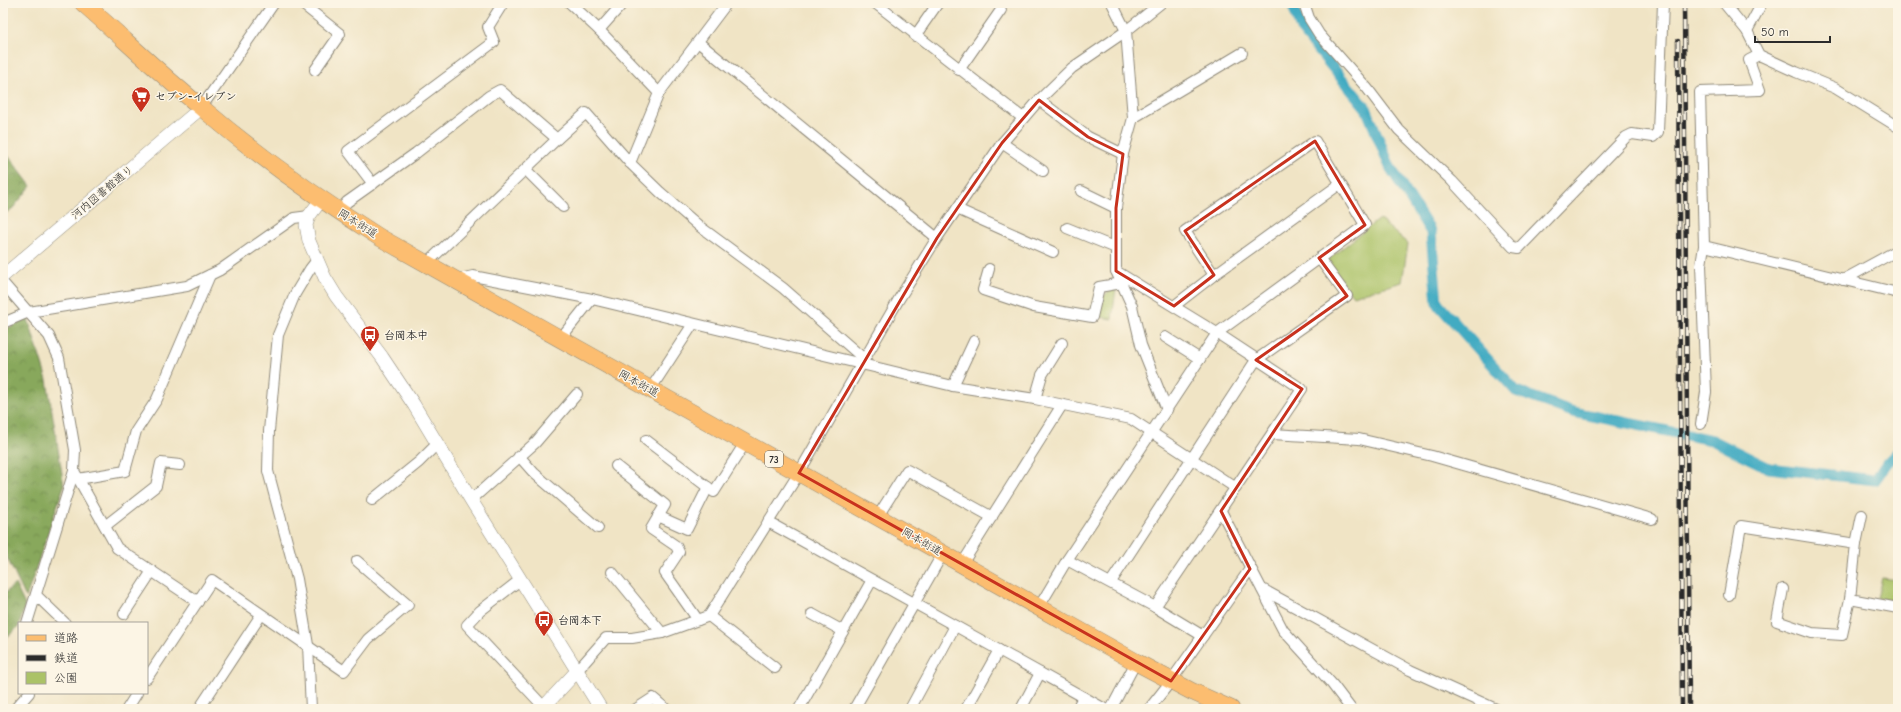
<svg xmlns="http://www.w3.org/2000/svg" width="1901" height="712" font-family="'Comic Neue','Klee One',sans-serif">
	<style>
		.forest { fill: url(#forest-crowns); stroke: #5a6a44 }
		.green { fill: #abc267; stroke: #6b7649 }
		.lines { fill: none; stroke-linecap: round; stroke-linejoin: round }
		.canal { stroke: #42abc2; stroke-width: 11 }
		.minor-casing { stroke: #8e8878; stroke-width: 12 }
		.tertiary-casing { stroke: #8e8878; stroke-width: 14 }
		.primary-casing { stroke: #8e8878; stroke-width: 18 }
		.minor { stroke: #fff; stroke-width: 10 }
		.tertiary { stroke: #fff; stroke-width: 13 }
		.primary { stroke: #fcbd6f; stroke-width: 17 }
		.rail-casing { stroke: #2b2b2b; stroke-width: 4.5 }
		.rail { stroke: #fcf5e5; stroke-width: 3; stroke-dasharray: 9; stroke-linecap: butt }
		.marked { fill: none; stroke: #c8321e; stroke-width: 3; stroke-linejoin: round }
		.labels { text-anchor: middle; stroke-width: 3; stroke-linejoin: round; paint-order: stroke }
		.shield { fill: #fcf5e5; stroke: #6a6863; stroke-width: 1 }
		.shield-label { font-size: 10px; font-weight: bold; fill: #2b2b2b }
		.poi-label { font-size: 11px; font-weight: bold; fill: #2b2b2b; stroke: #fcf5e5; text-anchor: start }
		.street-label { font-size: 11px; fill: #2b2b2b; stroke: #fcf5e5 }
	</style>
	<defs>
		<pattern id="forest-crowns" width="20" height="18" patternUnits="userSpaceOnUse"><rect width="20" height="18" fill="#88a85c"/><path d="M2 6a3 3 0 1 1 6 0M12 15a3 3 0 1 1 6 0" fill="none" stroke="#6f894c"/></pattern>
	</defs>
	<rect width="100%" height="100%" fill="#fcf5e5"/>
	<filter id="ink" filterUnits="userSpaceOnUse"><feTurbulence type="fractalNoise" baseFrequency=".025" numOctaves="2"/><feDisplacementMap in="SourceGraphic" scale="8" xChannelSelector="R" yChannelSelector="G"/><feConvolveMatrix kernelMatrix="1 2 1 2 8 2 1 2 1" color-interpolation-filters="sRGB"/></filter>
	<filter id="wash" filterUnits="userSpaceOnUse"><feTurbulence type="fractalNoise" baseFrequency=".012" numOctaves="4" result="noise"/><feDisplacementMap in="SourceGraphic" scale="16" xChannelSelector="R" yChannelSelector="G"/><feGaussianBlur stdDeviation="0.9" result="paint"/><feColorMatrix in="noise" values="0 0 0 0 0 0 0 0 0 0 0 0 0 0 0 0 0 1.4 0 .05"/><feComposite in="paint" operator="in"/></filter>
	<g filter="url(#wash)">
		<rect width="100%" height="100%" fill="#f0e4c5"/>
		<g class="forest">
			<polygon points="3,149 31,186 13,208 3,215"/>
			<polygon points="28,319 47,380 64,486 26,598 3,549 3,330"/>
			<polygon points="15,584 25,605 19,626 3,641 3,595"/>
		</g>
		<g class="green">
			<polygon points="1379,219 1408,244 1402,282 1353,296 1326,261"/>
			<path d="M1116,289l-4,30 -11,-2 -3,-3c4,-12 4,-23 18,-25z"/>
			<polygon points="1882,578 1898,580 1898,602 1877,598"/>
		</g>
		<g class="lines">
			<polyline class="canal" points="1292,3 1301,29 1366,108 1390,167 1431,232 1437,303 1516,391 1573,412 1712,440 1769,468 1875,480 1887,463 1898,452"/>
		</g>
	</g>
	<g filter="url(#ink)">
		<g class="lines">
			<defs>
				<g id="minor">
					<polyline points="301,3 340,34 315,70"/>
					<polyline points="570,3 599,30 659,93"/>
					<polyline points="875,3 1023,118"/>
					<polyline points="1112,3 1126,31 1133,118 1123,154 1116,208 1116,271 1132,306 1141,345 1167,410"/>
					<polyline points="1304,3 1309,18 1319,34 1367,88 1399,130 1452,181 1513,247 1519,248 1626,137 1632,134 1653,137 1658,132 1663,3"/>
					<polyline points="1724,3 1747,31 1759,55 1796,72 1835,88 1898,127"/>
					<polyline points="599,30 623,3"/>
					<polyline points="1747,31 1762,3"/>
					<polyline points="915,36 938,3"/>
					<polyline points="698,42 937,238"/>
					<polyline points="1759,55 1749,60 1760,90 1700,92 1704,246 1898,293"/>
					<polyline points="959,70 1001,10"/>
					<polyline points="1039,100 1088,137 1123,154"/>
					<polyline points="201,108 274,3"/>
					<polyline points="1133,118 1242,53"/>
					<polyline points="1002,143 1043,171"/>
					<polyline points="630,163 659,93 727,3"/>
					<polyline points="526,170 563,207"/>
					<polyline points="373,184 348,151 494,42 488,27 503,3"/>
					<polyline points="1081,191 1116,208"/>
					<polyline points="957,209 1053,252"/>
					<polyline points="339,211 347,202 416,153 489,96 500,90 557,139 586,113 630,163 660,192 699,226 783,288 864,359"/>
					<polyline points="1067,228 1116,248"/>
					<polyline points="426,264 557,139"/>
					<polyline points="989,269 983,290 1034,307 1092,317 1099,287 1122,283"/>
					<polyline points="1116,271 1217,333 1302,389 1155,607"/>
					<polyline points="455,280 473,276 592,299 953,386 1035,399 1131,419 1236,488"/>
					<polyline points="1843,280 1898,250"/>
					<polyline points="3,283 49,336 59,358 75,450 74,471 117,548 198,602"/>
					<polyline points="1174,306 1214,275 1340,184"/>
					<polyline points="3,323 29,312 187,286 220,270 294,218 309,216"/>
					<polyline points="1165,337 1200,359"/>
					<polyline points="560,339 592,299"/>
					<polyline points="953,386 974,341"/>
					<polyline points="650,390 693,324"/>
					<polyline points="1035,399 1042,375 1062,343"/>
					<polyline points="1701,424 1706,392 1701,265 1704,246"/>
					<polyline points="1272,434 1359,439 1432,456 1652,519"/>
					<polyline points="646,440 714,492 745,443"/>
					<polyline points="519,456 534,473 598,528"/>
					<polyline points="616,466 665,505 651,529 676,546 679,552 665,573 698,620"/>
					<polyline points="78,479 125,471 136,431 157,399 210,275"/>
					<polyline points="372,500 419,462 437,444"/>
					<polyline points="471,500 535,443 577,394"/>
					<polyline points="1221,511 1283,630 1332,684 1351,709"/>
					<polyline points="658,516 687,529 708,487"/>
					<polyline points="878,516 907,470 992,517"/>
					<polyline points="768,522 1105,709"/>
					<polyline points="105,526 156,486 161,463 180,465"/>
					<polyline points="1856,544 1862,515"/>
					<polyline points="1067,560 1155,607 1203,636"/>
					<polyline points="962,564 1062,405"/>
					<polyline points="612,572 662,633"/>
					<polyline points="520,580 480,611 467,625 544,707"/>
					<polyline points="1111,582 1256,360 1347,296 1319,258"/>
					<polyline points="1262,589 1410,670 1496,709"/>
					<polyline points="1783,589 1777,621 1812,633 1842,635 1850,599"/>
					<polyline points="36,595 65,623"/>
					<polyline points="1729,595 1741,526 1856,544 1850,599 1898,608"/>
					<polyline points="1039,607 1067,560 1217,333 1365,225 1315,141 1185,231 1214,275"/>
					<polyline points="124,614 152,571"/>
					<polyline points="812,614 843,631"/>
					<polyline points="709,616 775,668"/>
					<polyline points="27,623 74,471"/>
					<polyline points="577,671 606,638 632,638 662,633 709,616 799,473 899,299 937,238 1002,143 1039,100 1072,68 1126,31 1161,3"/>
					<polyline points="147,678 212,580 344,671 368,639 408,605 357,561"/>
					<polyline points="15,709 29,693"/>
					<polyline points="127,709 137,693"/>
					<polyline points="199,709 261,615"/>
					<polyline points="311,709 308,645 297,579 268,471 269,431 278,335 295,294 310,269 317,260"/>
					<polyline points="636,709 653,698 666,709"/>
					<polyline points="799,709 872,580"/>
					<polyline points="854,709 943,553"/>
					<polyline points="910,709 955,626"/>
					<polyline points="966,709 999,650"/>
					<polyline points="1021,709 1040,673"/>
					<polyline points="1077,709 1083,697"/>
					<polyline points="1111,709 1136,662"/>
					<polyline points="1149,709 1171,681 1250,569"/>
				</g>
				<g id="tertiary">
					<polyline points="321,200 309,216 306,225 309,241 325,278 336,296 382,357 414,405 471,500 601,709"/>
					<polyline points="3,276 201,108"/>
					<polyline points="542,709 577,671"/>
				</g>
				<path id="primary" d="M83,3c40,35 78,72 119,105 56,48 115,90 177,129l757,425 55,29 40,18"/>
			</defs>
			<use href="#minor" class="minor-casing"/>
			<use href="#tertiary" class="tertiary-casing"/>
			<use href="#primary" class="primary-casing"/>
			<use href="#minor" class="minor"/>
			<use href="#tertiary" class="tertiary"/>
			<use href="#primary" class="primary"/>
			<defs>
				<g id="rail">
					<polyline points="1684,3 1689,709"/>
					<polyline points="1678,41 1682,709"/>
				</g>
			</defs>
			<use href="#rail" class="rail-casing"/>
			<use href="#rail" class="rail"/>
		</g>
	</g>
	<path class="marked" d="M1039,100l49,37 35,17 -7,54v63l58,35 40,-31 -29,-44 130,-90 50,84 -46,33 28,38 -91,64 46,29 -81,122 29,58 -79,112 -372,-208 138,-235 65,-95z"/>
	<defs>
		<symbol id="supermarket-pin" viewBox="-11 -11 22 30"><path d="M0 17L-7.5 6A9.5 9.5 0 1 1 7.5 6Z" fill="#c8321e" stroke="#fcf5e5"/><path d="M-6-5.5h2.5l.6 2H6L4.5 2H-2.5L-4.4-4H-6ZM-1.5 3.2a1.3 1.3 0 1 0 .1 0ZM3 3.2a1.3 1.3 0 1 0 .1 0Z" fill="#fff"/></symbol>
		<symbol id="bus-pin" viewBox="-11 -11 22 30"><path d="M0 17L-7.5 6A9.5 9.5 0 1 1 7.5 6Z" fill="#c8321e" stroke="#fcf5e5"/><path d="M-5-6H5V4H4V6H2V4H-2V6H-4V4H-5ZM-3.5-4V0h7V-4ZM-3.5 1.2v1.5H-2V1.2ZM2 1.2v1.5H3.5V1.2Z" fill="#fff"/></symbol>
	</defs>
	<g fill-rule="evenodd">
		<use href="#supermarket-pin" x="130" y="85" width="22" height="30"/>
		<use href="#bus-pin" x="359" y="324" width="22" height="30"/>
		<use href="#bus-pin" x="533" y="609" width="22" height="30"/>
	</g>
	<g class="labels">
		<rect class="shield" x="765" y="451" width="18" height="16" rx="3"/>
		<g class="shield-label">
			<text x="774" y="463">73</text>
		</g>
		<g class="poi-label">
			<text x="155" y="100">セブン-イレブン</text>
			<text x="384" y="339">台岡本中</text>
			<text x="558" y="624">台岡本下</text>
		</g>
		<g class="street-label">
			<text transform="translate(102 192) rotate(-40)" y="4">河内図書館通り</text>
			<text transform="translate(358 223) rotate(32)" y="4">岡本街道</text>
			<text transform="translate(639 383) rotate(29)" y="4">岡本街道</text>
			<text transform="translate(922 541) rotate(30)" y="4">岡本街道</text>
		</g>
	</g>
	<rect width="1901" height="712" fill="none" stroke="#fcf5e5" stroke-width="16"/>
	<rect x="18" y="622" width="130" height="72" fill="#fcf5e5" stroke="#a8a49b"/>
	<rect x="26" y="635" width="20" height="6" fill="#fcbd6f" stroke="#a8a49b"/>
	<text x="54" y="642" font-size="12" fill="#2b2b2b">道路</text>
	<rect x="26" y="655" width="20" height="6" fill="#2b2b2b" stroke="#a8a49b"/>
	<text x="54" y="662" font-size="12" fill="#2b2b2b">鉄道</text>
	<rect x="26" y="672" width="20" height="12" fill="#abc267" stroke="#a8a49b"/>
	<text x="54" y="682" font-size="12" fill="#2b2b2b">公園</text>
	<path d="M1755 36v6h75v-6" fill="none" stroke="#2b2b2b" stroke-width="2"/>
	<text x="1761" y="36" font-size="12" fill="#2b2b2b" stroke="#fcf5e5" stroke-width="3" paint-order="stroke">50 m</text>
</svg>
